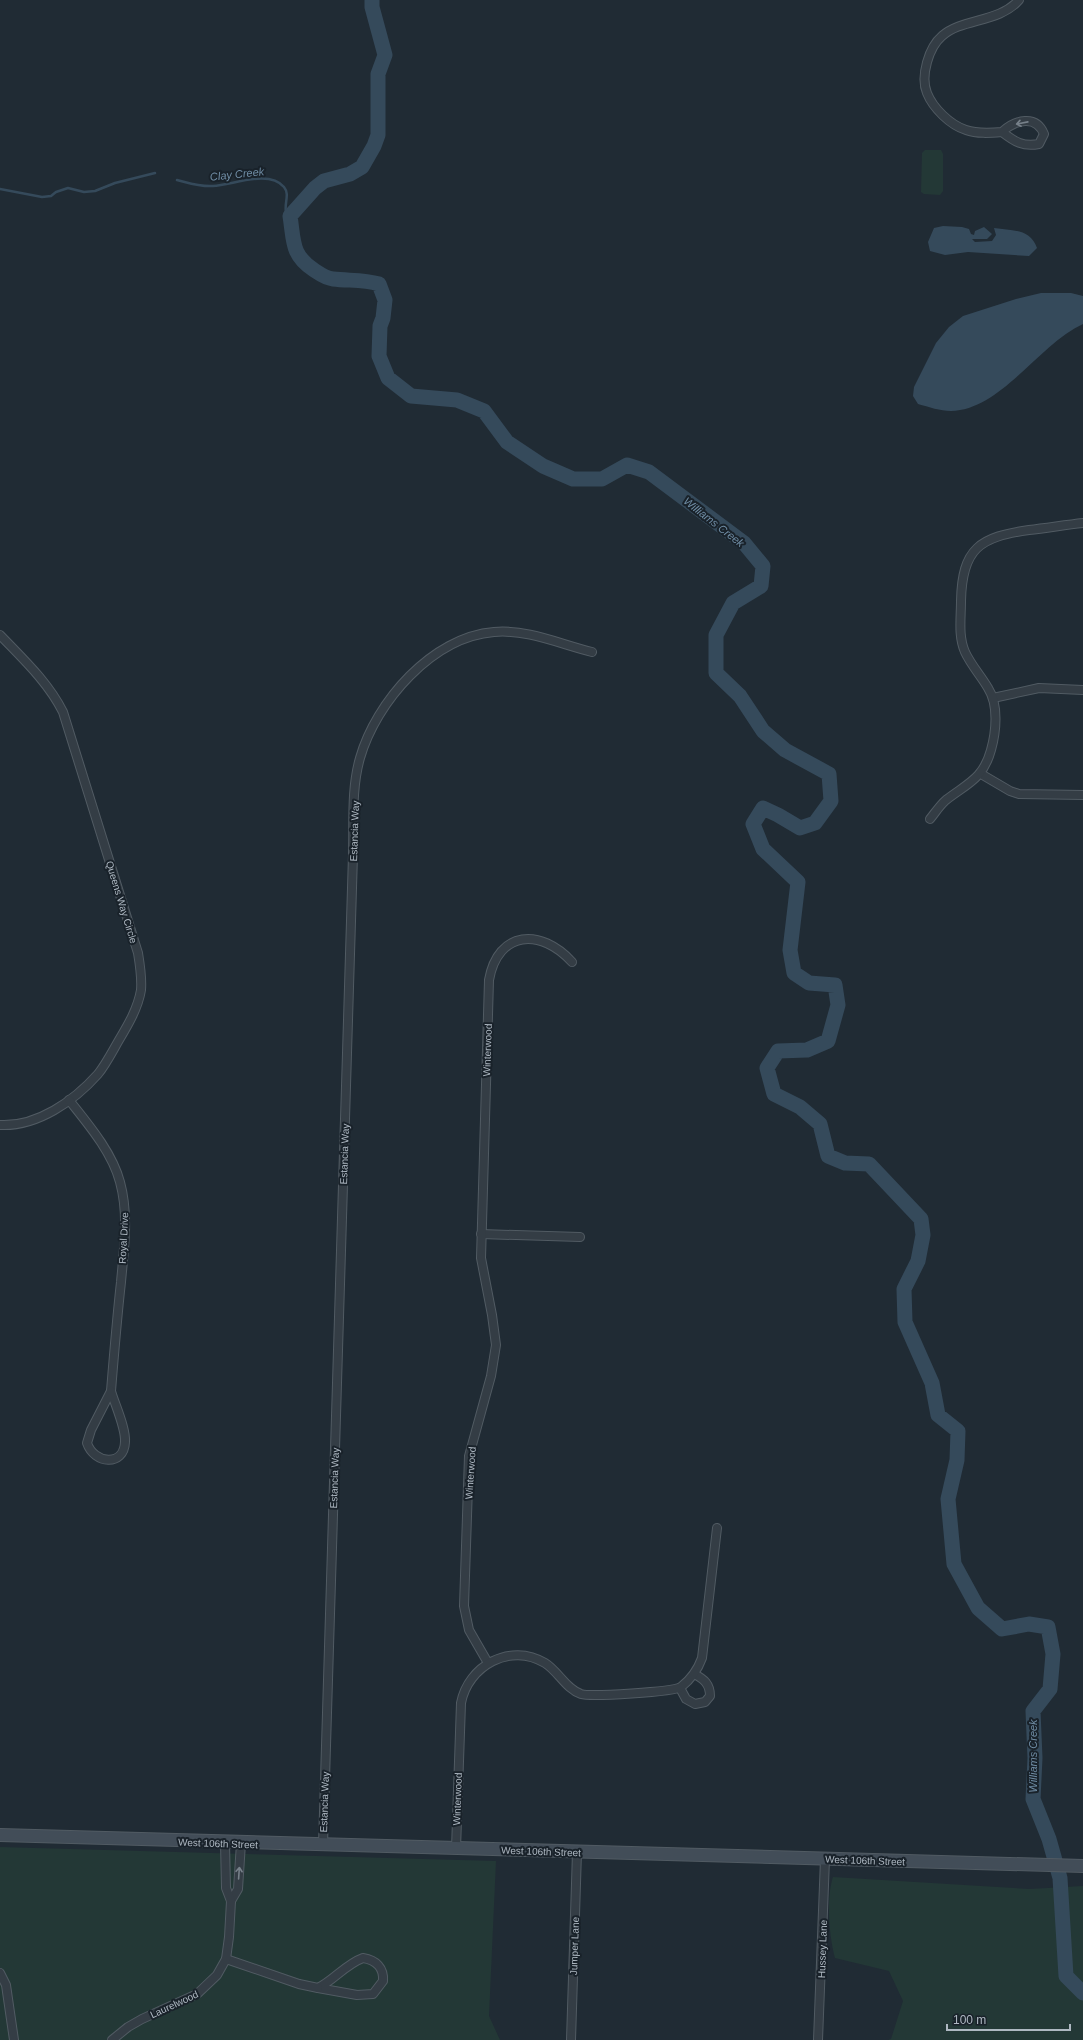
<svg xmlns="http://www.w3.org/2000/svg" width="1083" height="2040" font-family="Arial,sans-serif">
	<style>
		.green { fill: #233836 }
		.water { fill: #354a5b }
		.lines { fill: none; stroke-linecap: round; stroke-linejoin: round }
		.stream { stroke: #354a5b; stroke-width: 2.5 }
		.river { stroke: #354a5b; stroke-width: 15 }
		.street-casing { stroke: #515b63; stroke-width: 10 }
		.secondary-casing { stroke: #515b63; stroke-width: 14 }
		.street { stroke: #343d45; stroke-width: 8 }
		.secondary { stroke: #424d58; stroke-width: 12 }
		.oneway { stroke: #77818a }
		.labels { text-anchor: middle; stroke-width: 4; stroke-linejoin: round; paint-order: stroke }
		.street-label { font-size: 10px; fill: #aeb8c2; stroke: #19222a }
		.water-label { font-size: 11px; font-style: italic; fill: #708da5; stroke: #19222a }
	</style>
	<rect width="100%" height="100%" fill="#202b34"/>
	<g class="green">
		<polygon points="925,150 941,150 943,154 943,191 940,195 924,194 921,192 922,153"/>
		<polygon points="0,1847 496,1861 489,2016 500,2040 0,2040"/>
		<path d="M833,1877l197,12 53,-3v154h-195l3,-1 12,-38 -14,-30 -54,-13c-6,-21 -9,-60 -2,-81z"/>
	</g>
	<g class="water">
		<path d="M943,226l19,1 7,2 2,5 3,1 1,-4 9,-4 8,7 -5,5h-15l3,3 17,-1 4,-6 -2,-7c18,3 36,0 43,20l-8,8 -61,-4 -23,3 -15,-4 -2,-9 6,-14z"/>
		<path d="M1041,293h30l12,3v28c-44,20 -82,86 -132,87 -11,0 -22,-4 -33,-7l-5,-8 1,-9 22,-44 13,-16 14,-11 53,-17z"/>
	</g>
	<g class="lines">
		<g class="stream">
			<path d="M177,180c12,3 23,7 36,6 20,-1 56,-17 71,1 8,10 -5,21 7,34"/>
			<polyline points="0,189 42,197 51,196 56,192 68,188 84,192 95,191 115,183 155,173"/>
		</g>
		<path class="river" d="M372,0v7l13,48 -7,19v61l-4,11 -12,21 -12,7 -26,7 -9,7 -25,28c4,25 1,39 24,54 6,4 11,8 19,9 16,2 30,0 46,5l6,16 -2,18 -3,8 -1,30 9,22 23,18 46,4 27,11 23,31 36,24 30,13h29l25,-14 22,7 95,71 19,23 -2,20 -28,17 -17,32v38l24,23 23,35 22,19 44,24 2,27 -16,22 -15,5 -22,-13 -15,-7 -10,16 10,25 35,33 -8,68 4,23 15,10 26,2 3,20 -10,36 -21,9 -29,1 -11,17 7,26 26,13 20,17 8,32 17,7 24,1 52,55 2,16 -5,26 -14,28 1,33 27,61 6,32 20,16 -1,29 -9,39 6,65 24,44 24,21 27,-5 19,3 5,27 -3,35 -17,22 2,47 -2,41 16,40 11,39 6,98 17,17"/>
		<defs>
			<g id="street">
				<path d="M1002,132c13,10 21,15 37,12l5,-10c-8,-20 -29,-14 -42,-2 -12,1 -25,2 -36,-2 -16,-5 -33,-22 -39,-37 -7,-17 2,-46 15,-57 20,-18 57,-13 77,-36"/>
				<path d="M0,635c23,24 48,47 63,77l75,241c2,12 4,25 3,37 -3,18 -13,35 -22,50 -7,12 -13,24 -21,34 -24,27 -61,53 -98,51"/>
				<polyline points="993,698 1039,688 1083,690"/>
				<polyline points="981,774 1010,791 1019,794 1083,795"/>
				<path d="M930,819c5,-6 10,-14 16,-19 22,-17 37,-21 45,-50 5,-18 8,-45 -3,-62 -7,-12 -17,-23 -23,-36 -7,-16 -4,-34 -4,-51 1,-53 19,-64 68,-71 18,-2 36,-5 54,-7"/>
				<path d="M69,1100c19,24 43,52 51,82 9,33 4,66 1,100 -4,36 -7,72 -10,109"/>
				<polyline points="481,1234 580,1237"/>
				<path d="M111,1391c4,14 15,37 14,51 -1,25 -31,22 -38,1l4,-13z"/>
				<path d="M488,1663l-19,-33 -5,-24 5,-150 22,-80 5,-31 -4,-30 -11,-57 8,-278c9,-50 52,-52 83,-18"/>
				<path d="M680,1688l6,11 9,5 10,-2 5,-6c0,-12 -6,-17 -16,-22"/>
				<path d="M323,1845l30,-990c1,-32 -2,-66 7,-97 16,-56 72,-121 134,-126 33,-3 66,12 98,20"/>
				<path d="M456,1849l5,-146c7,-37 49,-61 84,-40 13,8 21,26 36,31 10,3 92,-2 100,-7 9,-7 17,-18 21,-29l15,-130"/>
				<polyline points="231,1901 238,1889 241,1843"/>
				<path d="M363,1958c13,2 21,10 20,23l-10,13 -16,1 -39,-7c16,-8 28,-24 45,-30z"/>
				<polyline points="226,1959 299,1984 318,1988"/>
				<polyline points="0,1973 6,1985 14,2040"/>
				<polyline points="112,2040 128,2027 142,2019 197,1994 217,1975 226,1959 229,1937 231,1901 226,1888 225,1843"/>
				<polyline points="571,2040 577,1852"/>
				<polyline points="818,2040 825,1859"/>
			</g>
			<polyline id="secondary" points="0,1835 1083,1866"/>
		</defs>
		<use href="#street" class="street-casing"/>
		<use href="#secondary" class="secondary-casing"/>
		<use href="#street" class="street"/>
		<use href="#secondary" class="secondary"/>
	</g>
	<defs><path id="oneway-shaft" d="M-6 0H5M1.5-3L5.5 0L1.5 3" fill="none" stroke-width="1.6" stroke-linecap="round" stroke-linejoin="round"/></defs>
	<g class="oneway">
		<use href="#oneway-shaft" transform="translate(1022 123) rotate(169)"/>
		<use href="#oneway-shaft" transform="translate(239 1873) rotate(-86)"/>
	</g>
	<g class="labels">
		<g class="street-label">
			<text transform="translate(354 831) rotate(-88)" y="4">Estancia Way</text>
			<text transform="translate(122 902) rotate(73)" y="4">Queens Way Circle</text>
			<text transform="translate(487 1050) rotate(-88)" y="4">Winterwood</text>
			<text transform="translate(344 1154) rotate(-88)" y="4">Estancia Way</text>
			<text transform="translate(123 1238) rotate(-87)" y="4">Royal Drive</text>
			<text transform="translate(470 1473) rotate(-86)" y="4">Winterwood</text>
			<text transform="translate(334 1478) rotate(-88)" y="4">Estancia Way</text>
			<text transform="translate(457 1799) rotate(-88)" y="4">Winterwood</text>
			<text transform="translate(324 1802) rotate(-88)" y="4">Estancia Way</text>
			<text transform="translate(218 1843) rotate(2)" y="4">West 106th Street</text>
			<text transform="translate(541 1851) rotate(2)" y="4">West 106th Street</text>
			<text transform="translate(865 1860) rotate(2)" y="4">West 106th Street</text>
			<text transform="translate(574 1946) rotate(-88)" y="4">Jumper Lane</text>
			<text transform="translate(822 1949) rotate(-88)" y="4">Hussey Lane</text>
			<text transform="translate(174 2004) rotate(-25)" y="4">Laurelwood</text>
		</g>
		<g class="water-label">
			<text transform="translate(237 174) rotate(-6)" y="4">Clay Creek</text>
			<text transform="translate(714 522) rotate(38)" y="4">Williams Creek</text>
			<text transform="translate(1033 1756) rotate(-90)" y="4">Williams Creek</text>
		</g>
	</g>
	<path d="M947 2024v6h123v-6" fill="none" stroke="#aeb8c2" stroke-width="2"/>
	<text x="953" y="2024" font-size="12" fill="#aeb8c2" stroke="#19222a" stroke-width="3" paint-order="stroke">100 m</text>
</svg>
